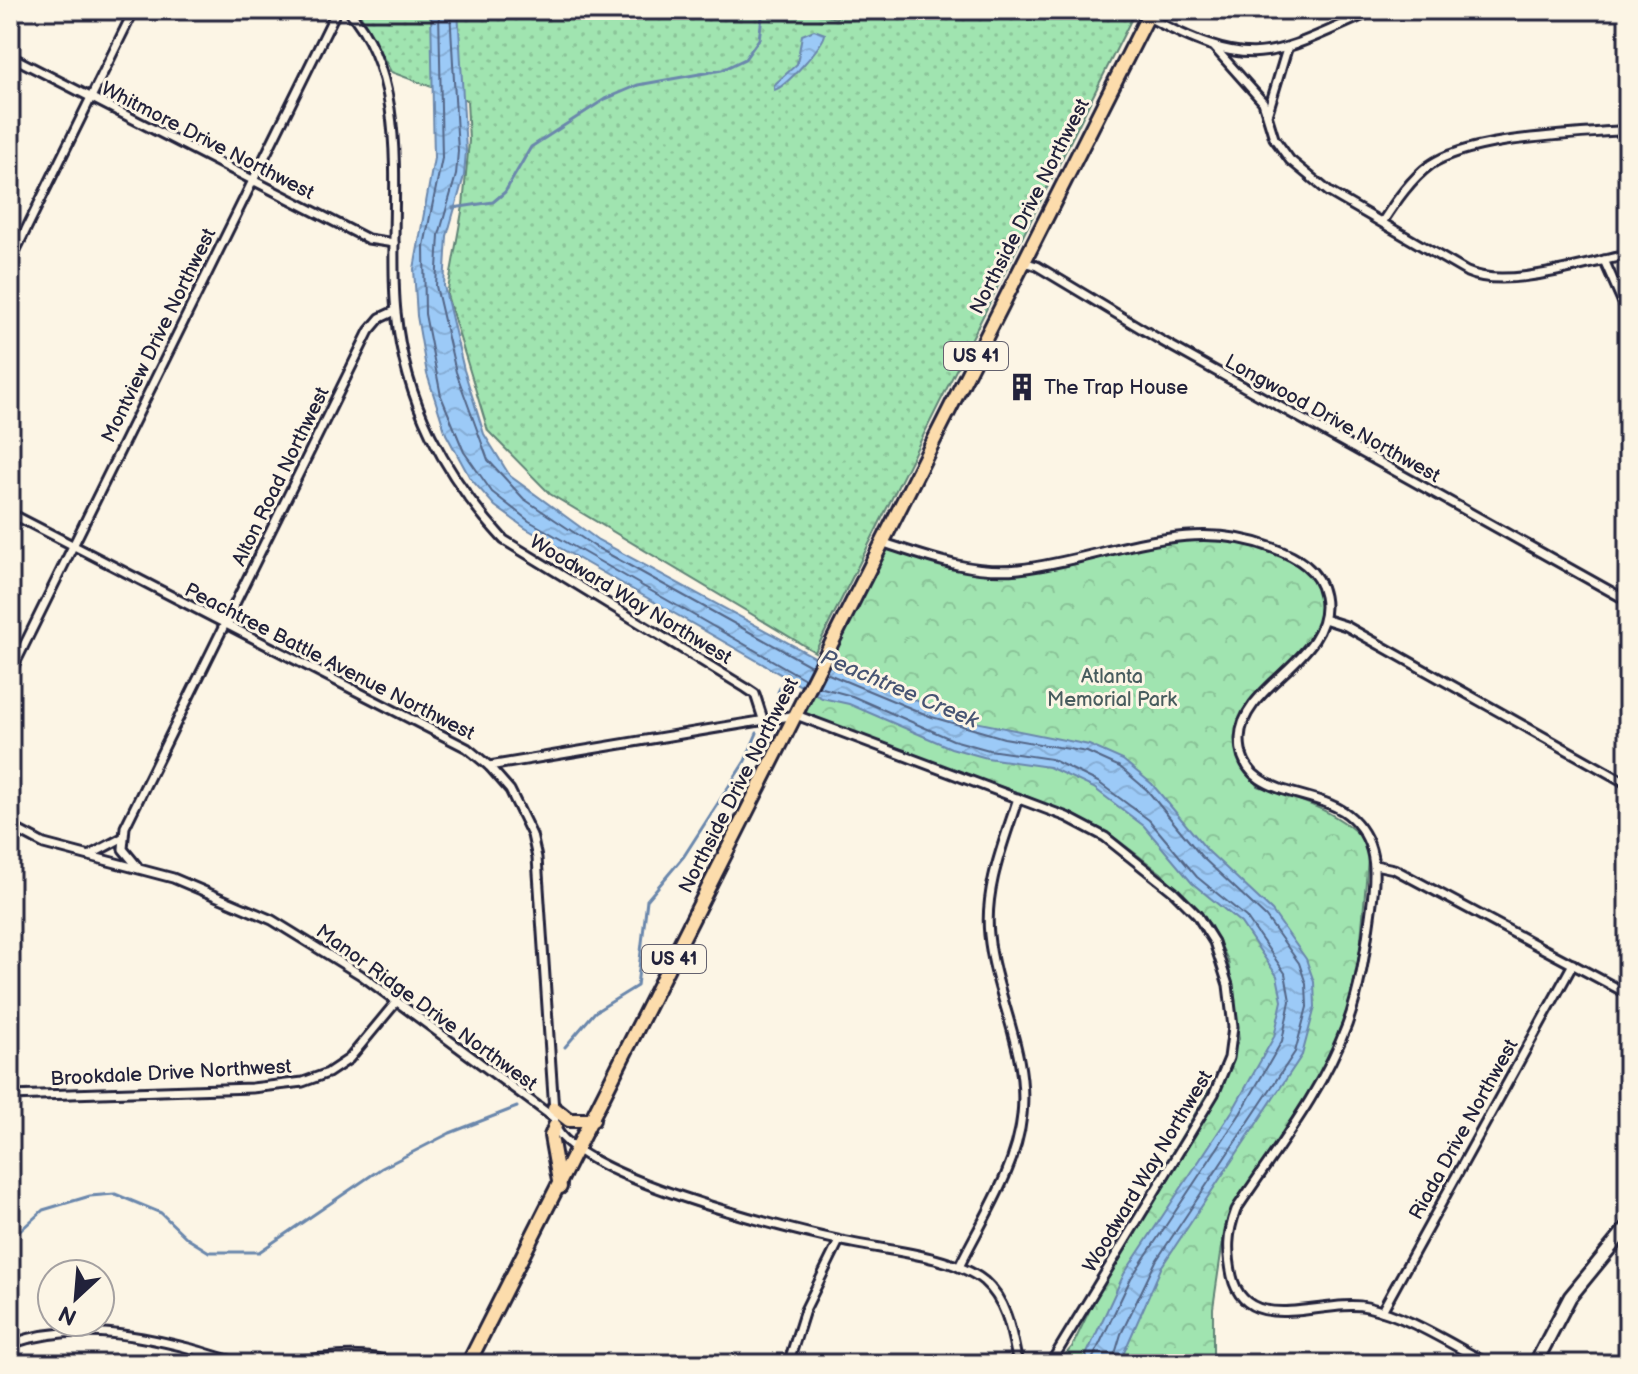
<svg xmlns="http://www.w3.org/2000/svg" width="1638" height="1374" font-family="'Balsamiq Sans',sans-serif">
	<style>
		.grass { fill: url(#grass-dots); stroke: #618376; stroke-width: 2 }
		.forest { fill: url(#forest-crowns); stroke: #618376; stroke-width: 2 }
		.water { fill: url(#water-waves); stroke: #6b87ac; stroke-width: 2 }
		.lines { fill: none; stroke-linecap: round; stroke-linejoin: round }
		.shore { stroke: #536586; stroke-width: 2 }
		.stream { stroke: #6b87ac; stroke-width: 3 }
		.street-casing { stroke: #22223b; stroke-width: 13 }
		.secondary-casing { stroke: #22223b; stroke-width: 17 }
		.primary-casing { stroke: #22223b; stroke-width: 18 }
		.street { stroke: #fcf5e5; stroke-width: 7 }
		.secondary { stroke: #fcf5e5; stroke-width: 11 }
		.primary { stroke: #fcdcac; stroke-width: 12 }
		.labels { text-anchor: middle; stroke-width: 6; stroke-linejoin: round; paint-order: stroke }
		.shield { fill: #fcf5e5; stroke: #63616e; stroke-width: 2 }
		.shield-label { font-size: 18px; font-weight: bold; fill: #22223b }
		.street-label { font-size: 20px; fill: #22223b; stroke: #fcf5e5 }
		.poi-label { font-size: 20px; fill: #22223b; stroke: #fcf5e5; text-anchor: start }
		.park-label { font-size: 20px; fill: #485c5e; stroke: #fcf5e5 }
		.water-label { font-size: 22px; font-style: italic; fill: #475473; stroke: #fcf5e5 }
	</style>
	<defs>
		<pattern id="grass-dots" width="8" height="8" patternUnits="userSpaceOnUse" patternTransform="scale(2)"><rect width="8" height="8" fill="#a0e4b0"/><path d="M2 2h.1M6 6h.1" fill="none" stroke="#8ac398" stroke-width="1.8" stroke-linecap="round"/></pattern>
		<pattern id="forest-crowns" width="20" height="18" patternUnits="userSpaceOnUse" patternTransform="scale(2)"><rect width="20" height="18" fill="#a0e4b0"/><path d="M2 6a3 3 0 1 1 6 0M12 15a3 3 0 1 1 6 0" fill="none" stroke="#8ac398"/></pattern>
		<pattern id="water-waves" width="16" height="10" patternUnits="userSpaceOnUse" patternTransform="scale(2)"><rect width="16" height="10" fill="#9ccaf7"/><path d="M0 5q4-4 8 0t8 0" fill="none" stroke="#86add5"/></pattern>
	</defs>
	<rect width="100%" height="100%" fill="#fcf5e5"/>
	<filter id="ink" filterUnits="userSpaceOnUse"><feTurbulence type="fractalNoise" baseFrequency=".0125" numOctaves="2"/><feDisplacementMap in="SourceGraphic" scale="16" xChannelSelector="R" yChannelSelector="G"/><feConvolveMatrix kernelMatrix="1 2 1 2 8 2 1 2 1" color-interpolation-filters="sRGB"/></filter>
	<g filter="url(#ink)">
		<polygon class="grass" points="358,10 797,10 836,18 846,10 1136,10 815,652 550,494 488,431 447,295 463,206 469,141 467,100 391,72"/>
		<path class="forest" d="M1203,534l59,5 60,40 5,39 -84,99 -5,35 20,34c40,13 85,26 111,60l-9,105 -18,89 -118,193 -11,75v56h-156l15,-17 61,-128 106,-180 -11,-79 -18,-36 -23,-25 -26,-26 -51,-39 -88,-40 -230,-79 34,-44 6,-18 55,-104 58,18 58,4z"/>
		<g class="water">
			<polygon points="431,10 458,10 466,151 464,176 447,236 444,286 464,370 484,434 510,476 598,540 844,673 970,721 1089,745 1123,760 1152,784 1208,851 1272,911 1306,959 1314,982 1315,1007 1302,1055 1162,1266 1119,1364 1082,1364 1124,1274 1233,1110 1274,1037 1282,1001 1277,976 1241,923 1192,883 1144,826 1094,788 1049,767 987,758 951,748 849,704 822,698 525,528 495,506 470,478 446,434 427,374 417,316 414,269 434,158"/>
			<path d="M814,30l11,4c-1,10 -40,54 -51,56v-5l23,-21 5,-29z"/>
		</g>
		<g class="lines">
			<g class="shore">
				<polyline points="439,10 442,158 424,246 425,314 441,396 464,452 492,492 529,521 805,679"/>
				<polyline points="450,10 458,151 456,175 439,235 436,286 456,372 488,460 524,499 594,546 811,666"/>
				<polyline points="826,673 932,717 1004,738 1087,752 1120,767 1147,790 1202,857 1266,917 1299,963 1306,984 1307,1007 1295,1052 1156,1261 1121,1334 1112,1364"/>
				<polyline points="819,687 852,696 953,740 989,750 1051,759 1098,782 1149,820 1197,877 1246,917 1285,973 1290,1001 1282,1041 1240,1114 1131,1278 1090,1364"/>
			</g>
			<g class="stream">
				<polyline points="453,208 493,202 505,192 531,147 605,99 638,85 722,70 745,59 759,39 763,10"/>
				<polyline points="778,692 787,674"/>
				<polyline points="565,1047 595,1012 637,986 647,900 684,856 745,761 757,733"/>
				<polyline points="10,1240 43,1210 90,1196 115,1194 161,1213 188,1239 209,1252 259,1252 382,1168 450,1133 517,1107"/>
			</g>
			<defs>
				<g id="street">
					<path d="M348,10c69,77 38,209 48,302 9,90 48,163 108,228l242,148 9,6 8,25"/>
					<path d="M1148,17c108,57 122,39 227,-7"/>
					<path d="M1214,47l49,55 11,36 16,22 39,32 138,80c40,18 118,-9 161,-17"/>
					<polyline points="10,56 368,239 394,243"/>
					<polyline points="1268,112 1287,49"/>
					<path d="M1383,221c13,-20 28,-42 47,-56 42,-29 146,-30 198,-35"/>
					<polyline points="1604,260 1628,314"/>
					<polyline points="10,262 134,10"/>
					<polyline points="1023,262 1037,266 1162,341 1628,601"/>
					<path d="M10,513l457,235 22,18 21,24 22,45 5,23 18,268c21,50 227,102 283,114 41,10 113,14 146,41 24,21 28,54 34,83"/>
					<path d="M881,542c46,15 89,32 138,27 88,-10 166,-55 254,-21 24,9 46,21 51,48 12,63 -83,87 -84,143 0,63 80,47 112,79 29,28 23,63 18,99 -5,37 -10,72 -23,108 -25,67 -72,126 -111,185 -9,24 -9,42 -4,66 14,62 92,22 135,31 43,10 83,37 122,57"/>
					<polyline points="1324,619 1346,626 1628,784"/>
					<polyline points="10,674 337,10"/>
					<polyline points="489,766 796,715 1067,817 1105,837 1174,892 1197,915 1214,942 1228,985 1233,1027 1229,1058 1214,1094 1050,1364"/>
					<polyline points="10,826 44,844 173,878 272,920 361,975 554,1118"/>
					<polyline points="92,854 122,838"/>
					<polyline points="1375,865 1394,869 1628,994"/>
					<polyline points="137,866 123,849 125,827 369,331 380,318 395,311"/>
					<polyline points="10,1096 252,1088 303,1082 328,1073 349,1059 397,1001"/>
					<path d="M959,1267c23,-47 58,-99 63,-152 7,-63 -27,-119 -33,-180 -5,-47 15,-93 29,-137"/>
					<polyline points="1382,1311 1573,964"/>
					<path d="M10,1344c61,-21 121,-11 182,5 18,5 35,12 53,14 53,5 100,-18 153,1"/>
					<polyline points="788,1364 805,1310 839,1241"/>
				</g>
				<polyline id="secondary" points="1535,1364 1570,1297 1628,1226"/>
				<g id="primary">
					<polyline points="554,1108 569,1120 593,1120"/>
					<polyline points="555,1126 551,1136 560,1187"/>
					<polyline points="468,1364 1151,10"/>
				</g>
			</defs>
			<use href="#street" class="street-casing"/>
			<use href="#secondary" class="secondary-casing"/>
			<use href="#primary" class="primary-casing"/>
			<use href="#street" class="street"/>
			<use href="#secondary" class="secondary"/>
			<use href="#primary" class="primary"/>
		</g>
	</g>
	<defs>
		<symbol id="building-bare" viewBox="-9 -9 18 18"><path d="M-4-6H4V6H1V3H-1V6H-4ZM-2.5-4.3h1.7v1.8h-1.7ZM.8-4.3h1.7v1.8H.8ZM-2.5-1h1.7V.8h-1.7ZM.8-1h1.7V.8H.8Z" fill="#22223b" stroke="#fcf5e5" stroke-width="2.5" paint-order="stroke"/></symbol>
	</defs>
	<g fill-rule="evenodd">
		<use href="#building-bare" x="1002" y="367" width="40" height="40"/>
	</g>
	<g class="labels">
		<g class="shield">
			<rect x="944" y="342" width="64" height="28" rx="6"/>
			<rect x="642" y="945" width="64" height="28" rx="6"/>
		</g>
		<g class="shield-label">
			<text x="976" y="362">US 41</text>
			<text x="674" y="965">US 41</text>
		</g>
		<g class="street-label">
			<text transform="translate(208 140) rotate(27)" y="7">Whitmore Drive Northwest</text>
			<text transform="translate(1029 206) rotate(-63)" y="7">Northside Drive Northwest</text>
			<text transform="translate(158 335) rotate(-64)" y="7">Montview Drive Northwest</text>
			<text transform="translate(1333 418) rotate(29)" y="7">Longwood Drive Northwest</text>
			<text transform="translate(280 476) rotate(-64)" y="7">Alton Road Northwest</text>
			<text transform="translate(631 599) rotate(31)" y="7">Woodward Way Northwest</text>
			<text transform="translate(330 661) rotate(27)" y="7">Peachtree Battle Avenue Northwest</text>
			<text transform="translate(738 785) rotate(-63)" y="7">Northside Drive Northwest</text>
			<text transform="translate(427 1007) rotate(36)" y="7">Manor Ridge Drive Northwest</text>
			<text transform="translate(171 1072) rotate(-3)" y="7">Brookdale Drive Northwest</text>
			<text transform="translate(1463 1129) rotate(-61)" y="7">Riada Drive Northwest</text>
			<text transform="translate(1147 1171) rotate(-59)" y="7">Woodward Way Northwest</text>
		</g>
		<g class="poi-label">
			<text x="1044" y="394">The Trap House</text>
		</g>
		<g class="park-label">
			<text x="1112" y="683">Atlanta<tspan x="1112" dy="23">Memorial Park</tspan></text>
		</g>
		<g class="water-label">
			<text transform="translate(900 688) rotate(23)" y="8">Peachtree Creek</text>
		</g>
	</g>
	<rect width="1638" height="1374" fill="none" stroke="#fcf5e5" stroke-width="40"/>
	<rect x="20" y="20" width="1598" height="1334" fill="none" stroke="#22223b" stroke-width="3" filter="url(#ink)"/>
	<g transform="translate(76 1298) rotate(206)"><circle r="38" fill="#fcf5e5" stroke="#a5a1a1" stroke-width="2"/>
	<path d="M0-6L14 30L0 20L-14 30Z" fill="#22223b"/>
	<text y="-12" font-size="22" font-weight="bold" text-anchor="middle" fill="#22223b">N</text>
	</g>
</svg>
